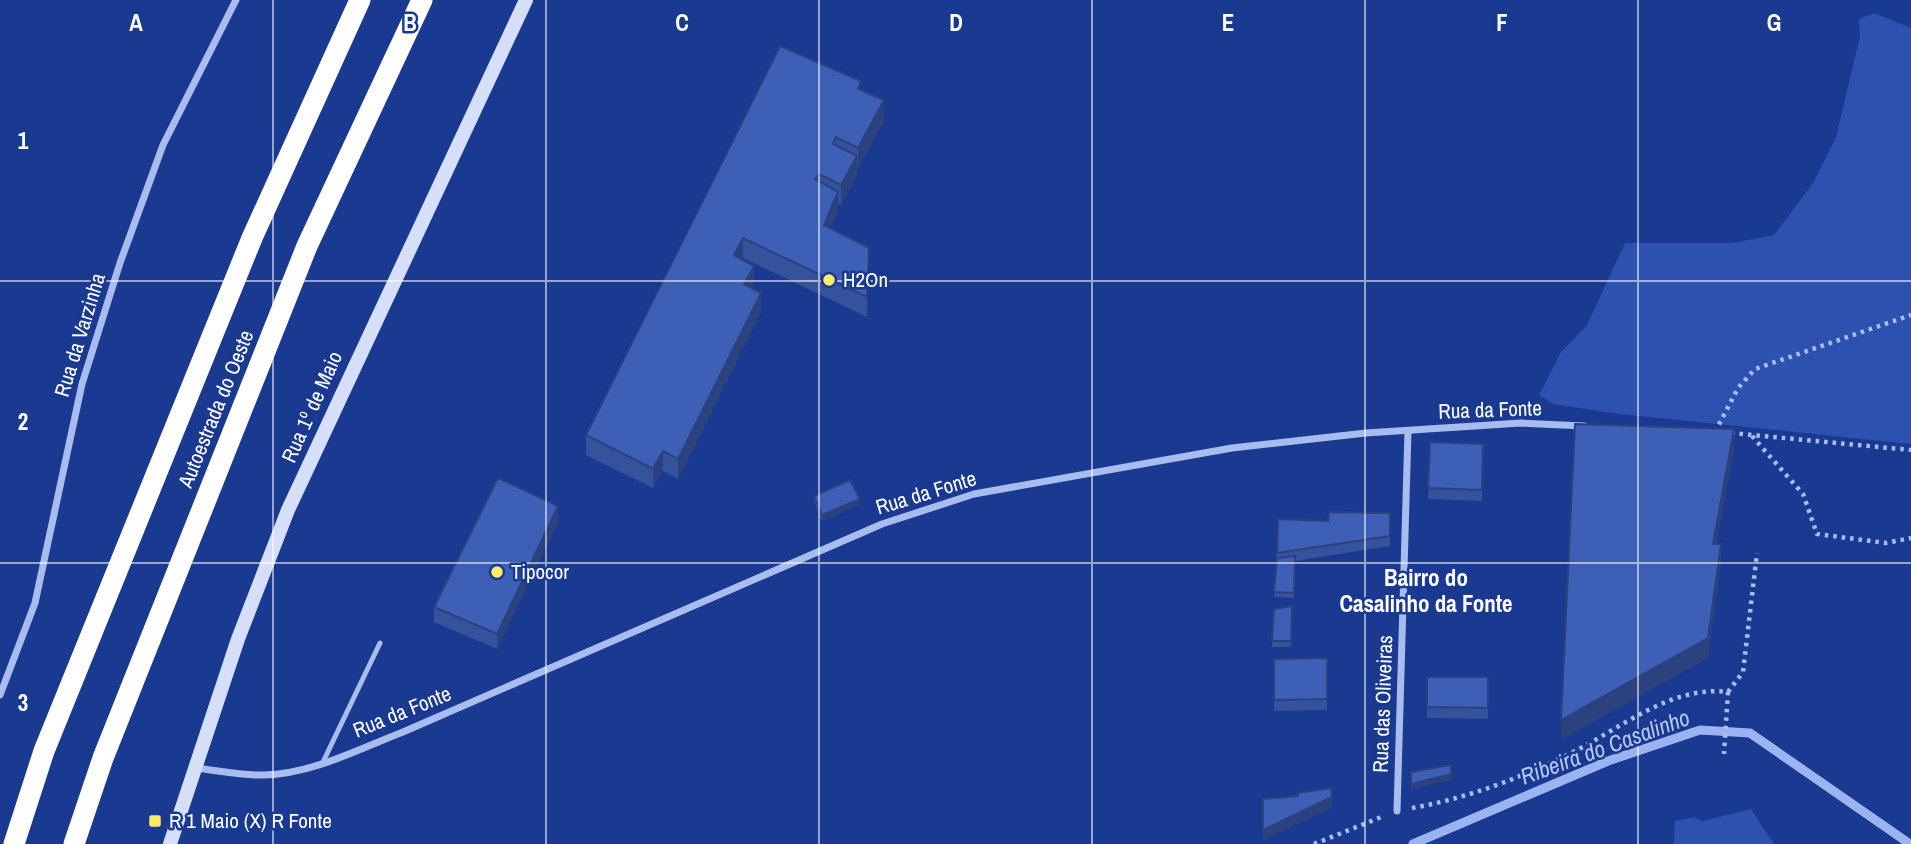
<svg xmlns="http://www.w3.org/2000/svg" width="1911" height="844" font-family="'Archivo Narrow',sans-serif">
	<style>
		.green { fill: #2d51ae }
		.lines { fill: none; stroke-linecap: round; stroke-linejoin: round }
		.stream { stroke: #9bb4f1; stroke-width: 9 }
		.path { stroke: #a8bcef; stroke-width: 4.5; stroke-dasharray: 3.5 5; stroke-linecap: butt }
		.lane { stroke: #a8bcef; stroke-width: 5 }
		.street { stroke: #a8bcef; stroke-width: 7 }
		.secondary { stroke: #d6dffa; stroke-width: 14 }
		.highway { stroke: #fff; stroke-width: 21 }
		.wall { fill: #35529d }
		.shaded-wall { fill: #2b427f }
		.building { fill: #3e5fb6; stroke: #2b427f; stroke-width: 2 }
		.grid { fill: none; stroke: #fff; stroke-width: 2; stroke-opacity: 0.55 }
		.poi-dot { fill: #ffed66; stroke: #1a3990; stroke-width: 2.5 }
		.labels { text-anchor: middle; stroke-width: 5; stroke-linejoin: round; paint-order: stroke }
		.poi-label { font-size: 21px; fill: #fff; stroke: #1a3990; text-anchor: start }
		.street-label { font-size: 21px; fill: #fff; stroke: #1a3990 }
		.neighbourhood-label { font-size: 23px; font-weight: bold; fill: #fff; stroke: #1a3990 }
		.water-label { font-size: 23px; font-style: italic; fill: #b4c7f6; stroke: #1a3990 }
		.grid-label { font-size: 23px; text-anchor: middle; font-weight: bold; fill: #fff; stroke: #1a3990; stroke-width: 5; stroke-linejoin: round; paint-order: stroke }
	</style>
	<rect width="100%" height="100%" fill="#1a3990"/>
	<g class="green">
		<polygon points="1874,13 1911,28 1911,444 1619,414 1553,404 1539,395 1561,352 1587,325 1625,243 1732,243 1774,235 1813,183 1836,137 1860,36 1859,19"/>
		<polygon points="1751,809 1774,844 1674,844 1675,821 1694,817 1703,821"/>
	</g>
	<g class="lines">
		<polyline class="stream" points="1413,844 1608,761 1700,730 1750,733 1910,844"/>
		<g class="path">
			<polyline points="1715,432 1738,388 1755,369 1911,315"/>
			<polyline points="1731,433 1911,450"/>
			<polyline points="1752,436 1803,494 1817,534 1886,543 1911,538"/>
			<polyline points="1728,692 1743,672 1757,553"/>
			<path d="M1412,808c57,-10 111,-31 163,-57 46,-23 97,-66 153,-59l-4,62"/>
			<polyline points="1314,844 1384,816"/>
		</g>
		<polyline class="lane" points="323,762 380,643"/>
		<g class="street">
			<polyline points="0,695 35,603 82,384 120,263 163,145 236,0"/>
			<path d="M194,768c22,2 47,8 70,7 48,-1 95,-26 139,-43l479,-208 92,-30 258,-46 134,-15 155,-10 63,3"/>
			<polyline points="1397,811 1408,431"/>
		</g>
		<polyline class="secondary" points="170,844 238,639 288,510 526,0"/>
		<g class="highway">
			<polyline points="14,844 44,751 252,238 360,0"/>
			<polyline points="74,844 103,758 307,246 422,0"/>
		</g>
	</g>
	<g class="wall">
		<polygon points="861,91 884,120 858,168 857,167 857,175 841,205 838,203 838,211 830,228 869,267 867,317 743,258 742,259 754,285 752,288 761,312 678,479 663,471 653,488 586,455 586,435"/>
		<polygon points="1430,442 1483,444 1482,501 1428,499"/>
		<polygon points="814,496 860,504 822,521 814,501"/>
		<polygon points="1390,513 1390,546 1295,561 1294,598 1274,597 1278,519 1328,521"/>
		<polygon points="558,522 497,649 434,622 434,607"/>
		<polygon points="1292,606 1291,647 1272,647 1274,609"/>
		<polygon points="1274,659 1327,699 1327,710 1274,711"/>
		<polygon points="1427,677 1488,677 1488,719 1427,718"/>
	</g>
	<g class="shaded-wall">
		<polygon points="884,100 884,120 858,168 858,148"/>
		<polygon points="857,156 857,175 841,205 841,185"/>
		<polygon points="838,192 838,211 824,244 824,225"/>
		<polygon points="743,238 743,258 734,275 734,255"/>
		<polygon points="869,248 869,267 867,317 867,297"/>
		<polygon points="754,266 754,285 744,303 744,284"/>
		<polygon points="761,293 761,312 678,479 678,459"/>
		<polygon points="1734,429 1734,449 1713,564 1713,544"/>
		<polygon points="663,451 663,471 653,488 653,469"/>
		<polygon points="860,499 860,504 822,521 822,515"/>
		<polygon points="558,506 558,522 497,649 497,634"/>
		<polygon points="1721,544 1721,564 1708,658 1561,740 1561,720"/>
		<polygon points="1452,774 1452,780 1411,789 1411,784"/>
		<polygon points="1332,797 1332,808 1263,840 1263,830"/>
	</g>
	<g class="building">
		<polygon points="780,46 861,81 858,89 884,100 858,148 836,137 833,144 857,156 841,185 819,174 815,179 838,192 824,225 869,248 867,297 743,238 734,255 754,266 744,284 761,293 678,459 663,451 653,469 586,435"/>
		<polygon points="1575,424 1734,429 1713,544 1721,544 1708,638 1561,720"/>
		<polygon points="1430,442 1483,444 1482,490 1428,488"/>
		<polygon points="498,478 558,506 497,634 434,607"/>
		<polygon points="850,480 860,499 822,515 814,496"/>
		<polygon points="1329,512 1390,513 1390,536 1277,553 1278,519 1328,521"/>
		<polygon points="1295,556 1294,593 1274,592 1277,558"/>
		<polygon points="1292,606 1291,641 1272,641 1274,609"/>
		<polygon points="1327,658 1327,699 1274,700 1274,659"/>
		<polygon points="1427,677 1488,677 1488,708 1427,707"/>
		<polygon points="1450,765 1452,774 1411,784 1411,772"/>
		<polygon points="1331,788 1332,797 1263,830 1263,799 1298,796 1298,793"/>
	</g>
	<path class="grid" d="M273,0v844M546,0v844M819,0v844M1092,0v844M1365,0v844M1638,0v844M0,281h1911M0,563h1911"/>
	<g class="poi-dot">
		<circle cx="829" cy="280" r="7"/>
		<circle cx="497" cy="572" r="7"/>
		<rect x="148" y="814" width="14" height="14" rx="3.5"/>
	</g>
	<g class="labels">
		<g class="poi-label">
			<text x="843" y="287">H2On</text>
			<text x="511" y="579">Tipocor</text>
			<text x="169" y="828">R 1 Maio (X) R Fonte</text>
		</g>
		<g class="street-label">
			<text transform="translate(80 335) rotate(-73)" y="7">Rua da Varzinha</text>
			<text transform="translate(312 407) rotate(-66)" y="7">Rua 1º de Maio</text>
			<text transform="translate(216 409) rotate(-68)" y="7">Autoestrada do Oeste</text>
			<text transform="translate(1490 410) rotate(-2)" y="7">Rua da Fonte</text>
			<text transform="translate(926 493) rotate(-17)" y="7">Rua da Fonte</text>
			<text transform="translate(1383 704) rotate(-88)" y="7">Rua das Oliveiras</text>
			<text transform="translate(402 712) rotate(-22)" y="7">Rua da Fonte</text>
		</g>
		<g class="neighbourhood-label">
			<text x="1426" y="586">Bairro do<tspan x="1426" dy="26">Casalinho da Fonte</tspan></text>
		</g>
		<g class="water-label">
			<text transform="translate(1605 747) rotate(-20)" y="8">Ribeira do Casalinho</text>
		</g>
	</g>
	<g class="grid-label">
		<text x="136" y="31">A</text>
		<text x="410" y="31">B</text>
		<text x="682" y="31">C</text>
		<text x="956" y="31">D</text>
		<text x="1228" y="31">E</text>
		<text x="1502" y="31">F</text>
		<text x="1774" y="31">G</text>
		<text x="23" y="149">1</text>
		<text x="23" y="430">2</text>
		<text x="23" y="711">3</text>
	</g>
</svg>
